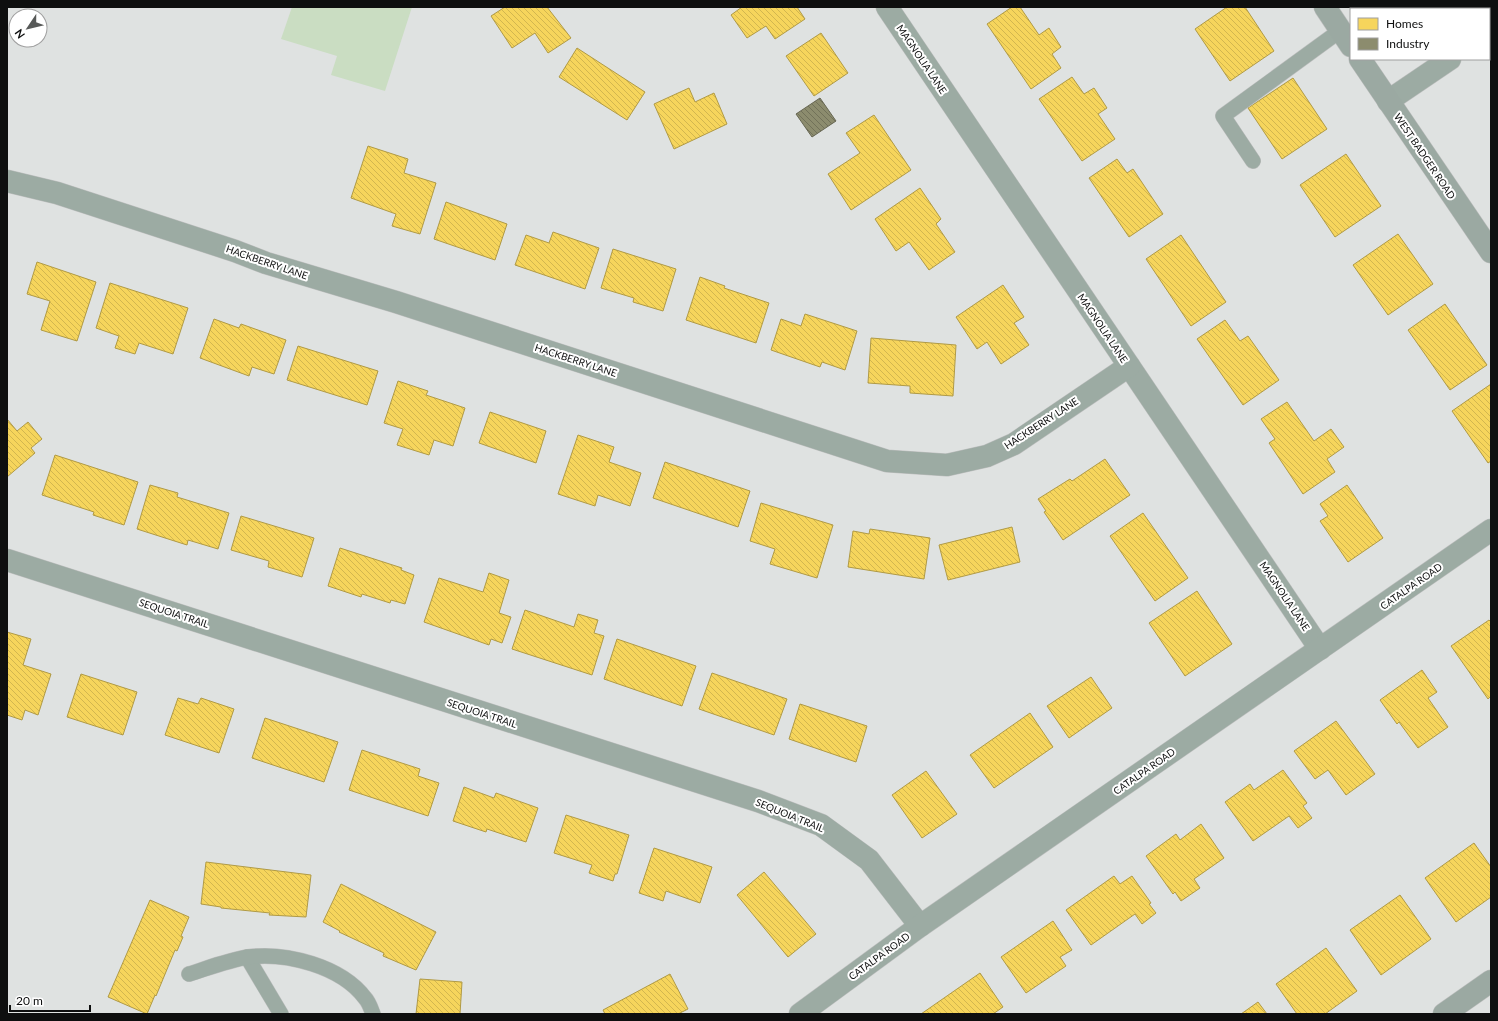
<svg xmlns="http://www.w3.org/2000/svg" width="1498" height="1021" font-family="Lato,sans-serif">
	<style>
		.garden { fill: #caddc2 }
		.homes { fill: url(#homes-back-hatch); stroke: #b09a45 }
		.industry { fill: url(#industry-back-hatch); stroke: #666652 }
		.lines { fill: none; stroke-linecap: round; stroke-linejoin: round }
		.lane-casing { stroke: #bebfbf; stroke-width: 16 }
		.street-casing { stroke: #bebfbf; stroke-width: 23 }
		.secondary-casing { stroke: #bebfbf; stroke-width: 23 }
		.lane { stroke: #9caba3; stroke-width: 15 }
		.street { stroke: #9caba3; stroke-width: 22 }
		.secondary { stroke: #9ba9a2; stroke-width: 22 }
		.labels { text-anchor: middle; stroke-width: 4; stroke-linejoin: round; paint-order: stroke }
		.street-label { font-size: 10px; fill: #0e0f0f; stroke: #fff }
	</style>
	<defs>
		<pattern id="homes-back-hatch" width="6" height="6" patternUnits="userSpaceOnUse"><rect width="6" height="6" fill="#f6d55c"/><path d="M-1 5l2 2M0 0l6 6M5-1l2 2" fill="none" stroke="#d2b64f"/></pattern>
		<pattern id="industry-back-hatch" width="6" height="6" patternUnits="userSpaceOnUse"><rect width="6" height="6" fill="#8c8c6e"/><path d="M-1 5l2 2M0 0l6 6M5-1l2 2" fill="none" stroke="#717159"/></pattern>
	</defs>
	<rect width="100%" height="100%" fill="#dfe2e1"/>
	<polygon class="garden" points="292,7 412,7 385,91 331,75 337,56 281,39"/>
	<g class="homes">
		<polygon points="505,7 547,7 571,38 548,53 535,33 512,48 491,16"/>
		<polygon points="742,7 797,7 805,19 775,39 766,26 747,38 731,15"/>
		<polygon points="1012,7 1020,7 1039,35 1049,28 1061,47 1052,54 1061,68 1031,89 987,24"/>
		<polygon points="1227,7 1245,7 1274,51 1230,81 1195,29"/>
		<polygon points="821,33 848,73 814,96 786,56"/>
		<polygon points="577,48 645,92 627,120 559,77"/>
		<polygon points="1072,77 1084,94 1094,88 1107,108 1098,114 1115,139 1082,161 1039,99"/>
		<polygon points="1293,78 1327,129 1282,159 1248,108"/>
		<polygon points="689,88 695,102 714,93 727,124 674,149 654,104"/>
		<polygon points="874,115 911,170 851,210 828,174 860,153 846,133"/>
		<polygon points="368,146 408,159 404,173 436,183 420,234 392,226 396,214 351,198"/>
		<polygon points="1346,154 1381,206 1335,237 1300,185"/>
		<polygon points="1117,159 1127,173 1133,169 1163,214 1129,237 1089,178"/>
		<polygon points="920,188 941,219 936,224 955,252 929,270 909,242 896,251 875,219"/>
		<polygon points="446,202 507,224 495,260 434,239"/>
		<polygon points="553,232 599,248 585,289 515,265 526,235 549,243"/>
		<polygon points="1398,234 1433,284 1388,315 1353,265"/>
		<polygon points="1181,235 1226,302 1191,326 1146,259"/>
		<polygon points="613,249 676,269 663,311 633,302 634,298 601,288"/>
		<polygon points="37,262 96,282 77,341 41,330 50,301 27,294"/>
		<polygon points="700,277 725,286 724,288 769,303 756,343 686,320"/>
		<polygon points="110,283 188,308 173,354 139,343 135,354 115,348 119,336 96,328"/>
		<polygon points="1003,285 1024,317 1014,323 1029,345 1001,364 987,342 977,349 956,317"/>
		<polygon points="1445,304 1487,365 1450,390 1408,330"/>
		<polygon points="805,314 857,331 845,370 822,362 820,367 771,350 781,319 801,326"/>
		<polygon points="214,319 239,328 241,324 286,340 274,374 252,367 249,376 200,358"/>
		<polygon points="1225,320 1240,341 1248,336 1279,380 1243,405 1197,339"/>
		<polygon points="871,338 956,345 953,396 910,393 910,386 868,383"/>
		<polygon points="298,346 378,371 367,405 287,380"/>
		<polygon points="398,381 428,391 426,395 465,408 453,446 434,440 429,455 397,445 403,429 384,423"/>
		<polygon points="1491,384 1491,461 1488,463 1452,411"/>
		<polygon points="1287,402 1314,441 1331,429 1344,447 1327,459 1335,472 1303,494 1269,443 1275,439 1261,419"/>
		<polygon points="490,412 546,431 536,463 479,443"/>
		<polygon points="7,419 17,431 28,422 42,439 31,448 35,453 7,477"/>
		<polygon points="578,435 614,447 609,462 641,473 630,506 598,495 595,506 558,494"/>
		<polygon points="55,455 138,482 124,525 93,515 94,512 42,495"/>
		<polygon points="1105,459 1130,495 1063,540 1044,512 1046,511 1038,499 1070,479 1072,481"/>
		<polygon points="665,462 750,491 738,527 653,498"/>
		<polygon points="150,485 178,493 177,497 229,513 218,549 188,540 187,545 137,529"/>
		<polygon points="1347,485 1383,538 1348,562 1320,521 1328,516 1320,504"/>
		<polygon points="761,503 833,525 817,578 770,564 775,549 750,541"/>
		<polygon points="1143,513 1188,578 1155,601 1110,536"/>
		<polygon points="241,516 314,538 302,577 268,567 269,561 231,550"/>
		<polygon points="1012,527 1020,562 948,580 939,545"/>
		<polygon points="870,529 930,538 924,579 848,567 853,531 869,534"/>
		<polygon points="340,548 402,568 401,570 414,575 405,604 391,600 390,603 362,594 361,597 328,586"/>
		<polygon points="489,573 509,580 499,613 511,617 502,643 491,639 489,645 424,622 439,578 483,592"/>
		<polygon points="1197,591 1232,644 1185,676 1149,623"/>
		<polygon points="525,610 574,627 578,614 598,620 594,633 604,636 592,675 512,649"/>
		<polygon points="1489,620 1491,622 1491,696 1488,699 1451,646"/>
		<polygon points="7,632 31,639 23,665 51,674 38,715 25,710 22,720 7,715"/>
		<polygon points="617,639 696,666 682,706 604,679"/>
		<polygon points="1422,670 1437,692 1428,698 1448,727 1418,748 1399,722 1397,724 1380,700"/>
		<polygon points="712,673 787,699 774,735 699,709"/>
		<polygon points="81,674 137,692 123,735 67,717"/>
		<polygon points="1091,677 1112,708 1069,738 1047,706"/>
		<polygon points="178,698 198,704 201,698 234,709 219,753 165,735"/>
		<polygon points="800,704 867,726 856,762 789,739"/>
		<polygon points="1030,713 1053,747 994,788 970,755"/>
		<polygon points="265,718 338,742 324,782 252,758"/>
		<polygon points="1336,721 1375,774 1346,795 1328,770 1315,779 1294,751"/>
		<polygon points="362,750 420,769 418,776 439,783 428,816 349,790"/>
		<polygon points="1283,770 1307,803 1303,806 1312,818 1298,828 1289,816 1253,841 1225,802 1250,784 1254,790"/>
		<polygon points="926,771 957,814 922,838 892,795"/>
		<polygon points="464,787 494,798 496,793 538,808 526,842 487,829 486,832 453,821"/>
		<polygon points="566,815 629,835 617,874 615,874 613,881 589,873 592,865 554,853"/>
		<polygon points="1201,824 1224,858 1194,879 1200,888 1181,901 1175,892 1173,894 1146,856 1176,834 1180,840"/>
		<polygon points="1474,843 1491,867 1491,897 1456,922 1425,878"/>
		<polygon points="654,848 712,867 700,903 666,891 663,901 639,893"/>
		<polygon points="206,862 311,875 306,917 269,915 270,913 221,908 221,907 201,904"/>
		<polygon points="764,872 816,934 788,957 737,895"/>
		<polygon points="1114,876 1120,884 1132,876 1151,903 1149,904 1156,913 1142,924 1135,914 1091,945 1066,910"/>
		<polygon points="341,884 436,932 416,970 383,956 384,953 339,932 340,931 323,922"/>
		<polygon points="1400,895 1431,939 1381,975 1350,930"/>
		<polygon points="150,900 189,917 181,936 183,937 177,951 175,950 156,996 155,995 147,1014 108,997"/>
		<polygon points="1053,921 1072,950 1060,957 1066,966 1026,993 1001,957"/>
		<polygon points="1326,948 1357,991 1325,1014 1297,1014 1276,984"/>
		<polygon points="980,973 1003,1007 993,1014 921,1014"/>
		<polygon points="670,974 688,1009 678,1014 605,1014 603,1010"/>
		<polygon points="420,979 462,982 460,1014 416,1014"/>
		<polygon points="1258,1002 1267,1014 1241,1014"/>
	</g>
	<polygon class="industry" points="820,98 836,121 812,137 796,114"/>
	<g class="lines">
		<defs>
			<g id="lane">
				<polyline points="1253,161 1223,116 1341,30"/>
				<polyline points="247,957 281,1014"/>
				<path d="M189,974c19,-6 40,-14 59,-17 38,-5 93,9 117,41 4,4 6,11 8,16"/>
			</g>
			<g id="street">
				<polyline points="887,7 1320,649"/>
				<polyline points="1489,33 1491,31"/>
				<polyline points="1388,101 1450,59"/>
				<polyline points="7,181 57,193 235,251 266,263 396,302 887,461 947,465 987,456 1014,444 1129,366"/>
				<polyline points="7,560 758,801 821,825 869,860 920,926"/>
				<polyline points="800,1014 920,926 1491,530"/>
			</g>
			<g id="secondary">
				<polyline points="1325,7 1351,46"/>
				<polyline points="1360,59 1491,252"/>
				<polyline points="1444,1014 1491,981"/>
			</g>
		</defs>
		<use href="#lane" class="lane-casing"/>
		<use href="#street" class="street-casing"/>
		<use href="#secondary" class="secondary-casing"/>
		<use href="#lane" class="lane"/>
		<use href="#street" class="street"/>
		<use href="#secondary" class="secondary"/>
	</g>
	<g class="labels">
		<g class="street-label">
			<text transform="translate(922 59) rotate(56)" y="4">MAGNOLIA LANE</text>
			<text transform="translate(1425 156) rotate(56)" y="4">WEST BADGER ROAD</text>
			<text transform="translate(267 262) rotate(19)" y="4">HACKBERRY LANE</text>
			<text transform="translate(1103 328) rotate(56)" y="4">MAGNOLIA LANE</text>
			<text transform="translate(576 360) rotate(18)" y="4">HACKBERRY LANE</text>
			<text transform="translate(1041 423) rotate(-33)" y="4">HACKBERRY LANE</text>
			<text transform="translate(1411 586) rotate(-35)" y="4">CATALPA ROAD</text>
			<text transform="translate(1285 596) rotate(56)" y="4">MAGNOLIA LANE</text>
			<text transform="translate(174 613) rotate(18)" y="4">SEQUOIA TRAIL</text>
			<text transform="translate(482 713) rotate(18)" y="4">SEQUOIA TRAIL</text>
			<text transform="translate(1144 771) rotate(-35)" y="4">CATALPA ROAD</text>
			<text transform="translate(790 815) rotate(22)" y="4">SEQUOIA TRAIL</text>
			<text transform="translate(879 956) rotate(-36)" y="4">CATALPA ROAD</text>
		</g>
	</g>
	<rect width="1498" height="1021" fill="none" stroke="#0e0f0f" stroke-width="16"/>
	<rect x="1350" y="8" width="140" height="52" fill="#ffffff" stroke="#9f9f9f"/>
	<rect x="1358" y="18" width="20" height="12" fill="#f6d55c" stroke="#9f9f9f"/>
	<text x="1386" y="28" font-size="12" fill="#0e0f0f">Homes</text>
	<rect x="1358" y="38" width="20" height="12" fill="#8c8c6e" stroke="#9f9f9f"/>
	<text x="1386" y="48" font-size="12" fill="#0e0f0f">Industry</text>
	<g transform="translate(28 28) rotate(235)"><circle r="19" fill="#ffffff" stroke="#9f9f9f"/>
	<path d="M0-3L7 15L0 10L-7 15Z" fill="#575958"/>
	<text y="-6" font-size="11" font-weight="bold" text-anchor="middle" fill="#0e0f0f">N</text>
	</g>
	<path d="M10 1005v6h80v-6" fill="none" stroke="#0e0f0f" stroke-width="2"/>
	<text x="16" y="1005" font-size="12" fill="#0e0f0f" stroke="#ffffff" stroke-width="3" paint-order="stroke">20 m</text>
</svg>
